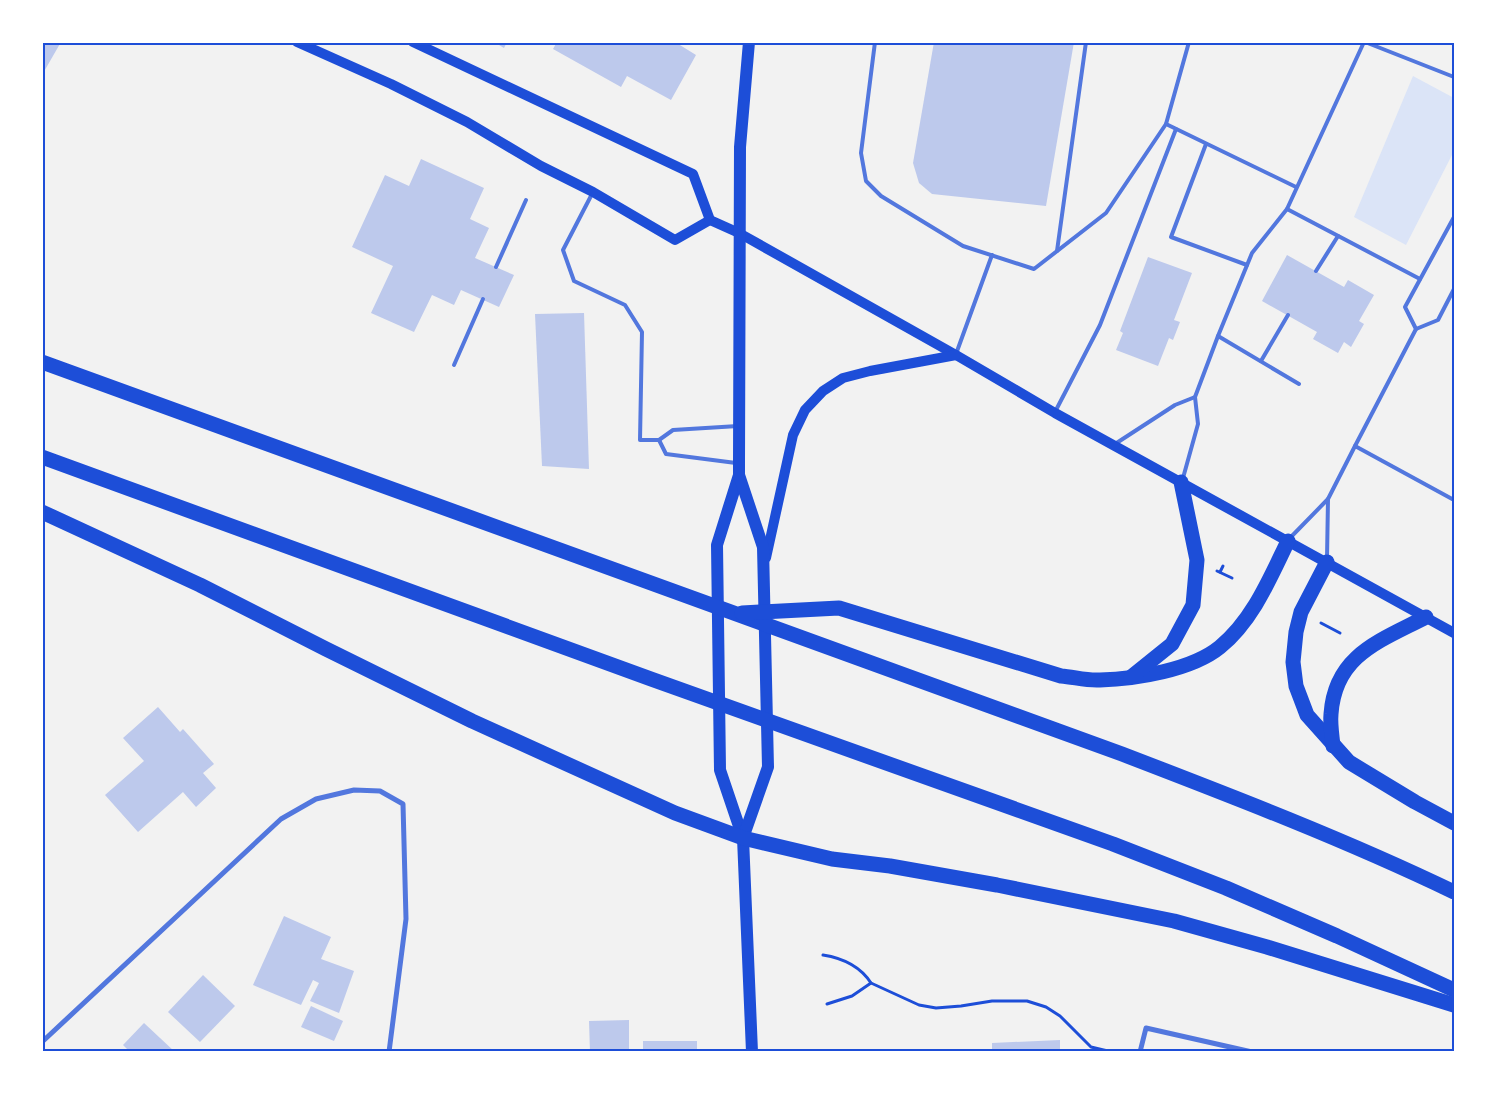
<svg xmlns="http://www.w3.org/2000/svg" width="1497" height="1094" font-family="'PT Sans Narrow',sans-serif">
	<style>
		.green { fill: #dbe4f7 }
		.building { fill: #bdc9ec }
		.lines { fill: none; stroke-linecap: round; stroke-linejoin: round }
		.path { stroke: #1d4ed8; stroke-width: 3 }
		.service { stroke: #5277de; stroke-width: 4 }
		.minor { stroke: #5277de; stroke-width: 5 }
		.secondary { stroke: #1d4ed8; stroke-width: 10 }
		.primary { stroke: #1d4ed8; stroke-width: 12 }
		.motorway { stroke: #1d4ed8; stroke-width: 15 }
		.neatline { fill: none; stroke: #1d4ed8; stroke-width: 2 }
	</style>
	<rect width="100%" height="100%" fill="#f2f2f2"/>
	<polygon class="green" points="1413,76 1454,98 1454,151 1406,245 1354,217"/>
	<g class="building">
		<polygon points="42,42 61,42 42,75"/>
		<polygon points="494,42 507,42 504,48"/>
		<polygon points="557,42 675,42 696,55 671,100 627,76 621,87 553,49"/>
		<polygon points="934,42 1074,42 1046,206 932,194 919,183 913,163"/>
		<polygon points="421,159 484,188 470,219 489,228 475,258 514,275 499,307 461,290 454,305 432,295 414,332 371,313 393,266 352,247 385,175 409,186"/>
		<polygon points="1287,255 1344,287 1348,280 1374,295 1359,321 1364,324 1351,347 1344,342 1338,353 1313,339 1317,332 1262,301"/>
		<polygon points="1148,257 1192,273 1174,320 1180,322 1173,340 1169,338 1158,366 1116,350 1123,333 1120,331"/>
		<polygon points="584,313 589,469 542,466 535,314"/>
		<polygon points="158,707 180,732 183,729 214,764 203,773 216,788 196,807 183,792 138,832 105,795 144,761 123,738"/>
		<polygon points="284,916 331,937 321,959 354,971 339,1013 310,1001 319,983 313,980 301,1005 253,985"/>
		<polygon points="203,975 235,1006 200,1042 168,1012"/>
		<polygon points="311,1006 343,1021 334,1041 301,1027"/>
		<polygon points="629,1020 629,1052 590,1052 589,1021"/>
		<polygon points="144,1023 175,1052 130,1052 123,1045"/>
		<polygon points="1060,1040 1060,1052 992,1052 992,1043"/>
		<rect x="643" y="1041" width="54" height="11"/>
	</g>
	<g class="lines">
		<g class="path">
			<polyline points="1217,571 1232,578"/>
			<polyline points="1220,572 1223,566"/>
			<polyline points="1321,623 1340,633"/>
			<path d="M823,955c19,3 37,11 48,28l48,22 17,3 25,-2 31,-5h35l19,6 14,9 31,31 21,5"/>
			<polyline points="827,1004 852,996 871,983"/>
		</g>
		<g class="service">
			<polyline points="875,42 861,153 866,181 881,196 963,246 1034,269 1106,213 1166,124 1296,187"/>
			<polyline points="1365,42 1454,77"/>
			<polyline points="1166,124 1189,42"/>
			<polyline points="1206,144 1171,237 1247,265"/>
			<polyline points="593,192 563,250 574,281 625,305 642,332 640,440 659,440 673,430 738,426"/>
			<polyline points="1287,209 1364,42"/>
			<polyline points="1057,251 1086,42"/>
			<polyline points="496,267 526,200"/>
			<polyline points="1316,271 1338,236"/>
			<polyline points="1416,329 1405,307 1454,217"/>
			<polyline points="1218,336 1299,384"/>
			<polyline points="956,354 992,255"/>
			<polyline points="1261,361 1288,315"/>
			<polyline points="454,365 483,299"/>
			<polyline points="1055,412 1100,325 1176,129"/>
			<polyline points="659,440 666,454 736,463"/>
			<polyline points="1115,444 1175,405 1195,397"/>
			<polyline points="1355,446 1416,329 1438,320 1454,289"/>
			<polyline points="1183,478 1198,424 1195,397 1218,336 1252,253 1287,209 1420,279"/>
			<polyline points="1289,539 1328,499 1355,446 1454,500"/>
			<polyline points="1327,559 1328,499"/>
		</g>
		<g class="minor">
			<polyline points="42,1042 281,819 316,799 354,790 380,791 403,804 406,919 389,1052"/>
			<polyline points="1140,1052 1146,1028 1252,1052"/>
		</g>
		<g class="secondary">
			<polyline points="297,42 391,84 467,122 541,166 593,192 675,240 710,220"/>
			<polyline points="413,42 693,174 710,220 739,233 956,355 1055,413 1454,633"/>
			<polyline points="766,558 793,435 805,410 823,391 843,378 870,371 956,355"/>
		</g>
		<g class="primary">
			<polyline points="739,475 717,545 720,770 743,838 752,1052"/>
			<polyline points="743,838 768,767 763,547 739,475 739,464 740,147 749,42"/>
		</g>
		<g class="motorway">
			<path d="M42,362l1080,392c112,43 224,86 332,138"/>
			<polyline points="42,457 651,679 1113,844 1226,888 1337,936 1454,990"/>
			<polyline points="42,512 200,585 326,649 472,721 675,813 743,838 832,859 890,866 997,885 1174,921 1267,947 1454,1005"/>
			<polyline points="1327,562 1301,612 1296,632 1293,662 1296,686 1307,715 1349,762 1415,802 1454,823"/>
			<path d="M742,613l97,-5 222,68c13,1 26,5 39,4 36,-1 92,-10 120,-33 33,-27 50,-69 68,-106"/>
			<polyline points="1131,677 1172,644 1193,605 1197,560 1181,482"/>
			<path d="M1333,746c-1,-11 -3,-22 -2,-32 4,-59 49,-73 95,-97"/>
		</g>
	</g>
	<rect width="1497" height="1094" fill="none" stroke="#ffffff" stroke-width="88"/>
	<rect x="44" y="44" width="1409" height="1006" class="neatline"/>
</svg>
